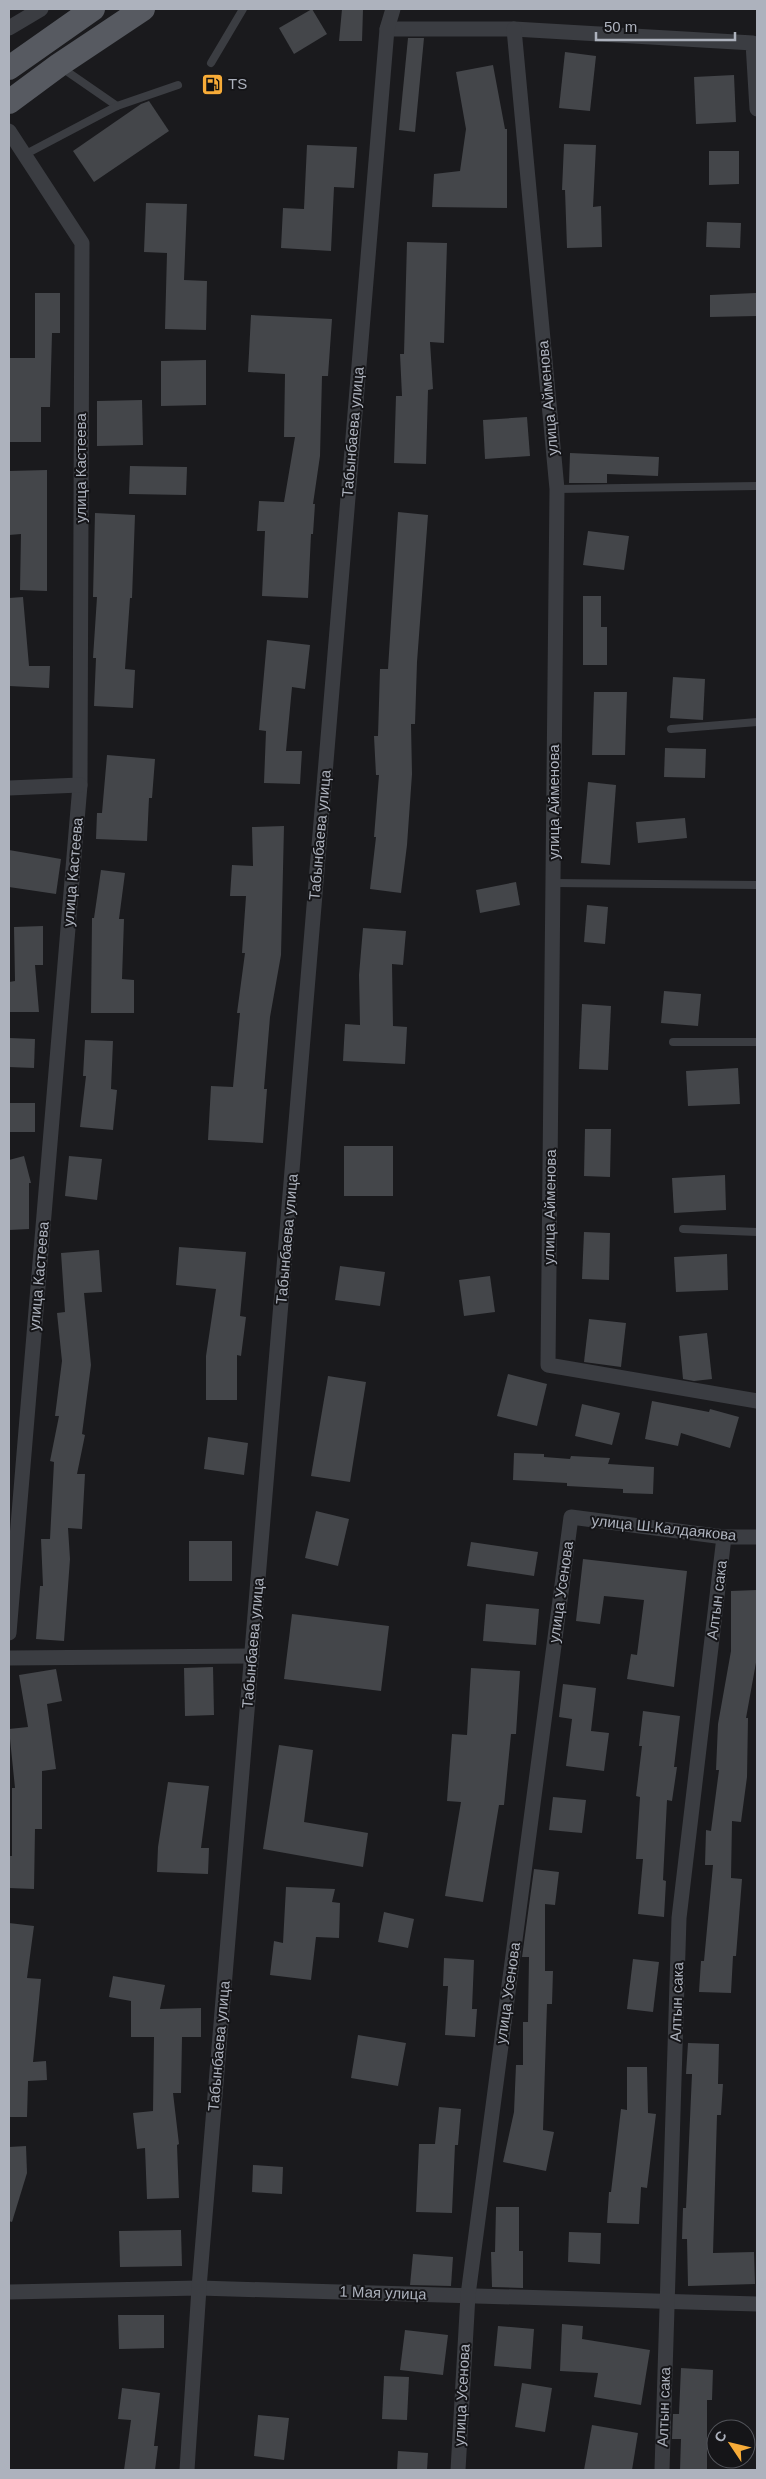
<svg xmlns="http://www.w3.org/2000/svg" width="766" height="2479" font-family="Arial,sans-serif">
	<style>
		.building { fill: #44464a }
		.lines { fill: none; stroke-linecap: round; stroke-linejoin: round }
		.lane { stroke: #3b3d42; stroke-width: 8 }
		.street { stroke: #3b3d42; stroke-width: 15 }
		.primary { stroke: #575a61; stroke-width: 24 }
		.labels { text-anchor: middle; stroke-width: 4; stroke-linejoin: round; paint-order: stroke }
		.poi-label { font-size: 15px; fill: #adb2bd; stroke: #151518; text-anchor: start }
		.street-label { font-size: 15px; fill: #adb2bd; stroke: #151518 }
	</style>
	<rect width="100%" height="100%" fill="#1a1a1d"/>
	<g class="building">
		<polygon points="312,9 327,34 294,54 279,28"/>
		<polygon points="342,9 363,9 362,41 339,41"/>
		<polygon points="408,38 424,38 415,132 399,130"/>
		<polygon points="565,52 596,56 590,111 559,108"/>
		<polygon points="493,65 505,129 507,129 507,208 432,207 434,174 460,171 466,129 456,72"/>
		<polygon points="734,75 736,122 696,124 694,77"/>
		<polygon points="149,101 169,131 94,182 73,151 141,104"/>
		<polygon points="564,144 596,145 593,207 601,206 602,247 567,248 565,190 562,190"/>
		<polygon points="307,145 357,147 354,188 334,187 331,251 281,248 283,208 304,209"/>
		<polygon points="709,151 739,151 739,184 709,185"/>
		<polygon points="146,203 187,204 184,280 207,281 206,330 165,329 167,253 144,252"/>
		<polygon points="707,222 741,223 740,248 706,247"/>
		<polygon points="407,242 447,243 444,343 430,342 433,389 428,390 426,464 394,463 396,396 402,396 400,354 404,354"/>
		<polygon points="35,293 60,293 60,333 52,333 50,407 41,407 41,442 9,442 9,358 35,358"/>
		<polygon points="756,293 756,316 710,317 710,295"/>
		<polygon points="251,315 332,319 328,376 322,376 320,456 313,504 315,504 313,534 311,534 308,598 262,596 265,531 257,531 259,501 284,502 295,437 284,437 285,374 248,372"/>
		<polygon points="206,360 206,405 161,406 161,361"/>
		<polygon points="142,400 143,445 97,446 97,401"/>
		<polygon points="527,417 530,456 485,459 483,420"/>
		<polygon points="570,453 659,457 658,476 607,474 607,483 569,483"/>
		<polygon points="130,466 187,467 186,495 129,494"/>
		<polygon points="47,470 47,591 20,590 21,534 9,535 9,471"/>
		<polygon points="398,512 428,515 417,662 415,724 411,724 412,774 407,845 401,893 370,889 376,837 374,837 379,775 376,775 374,736 378,736 380,669 388,669"/>
		<polygon points="95,513 135,515 132,598 130,598 125,669 135,670 133,708 94,706 96,658 93,658 97,597 93,597"/>
		<polygon points="588,531 629,536 624,570 583,565"/>
		<polygon points="583,596 601,596 601,627 607,627 607,665 583,665"/>
		<polygon points="23,597 29,666 50,666 49,688 9,686 9,598"/>
		<polygon points="267,640 310,645 305,689 292,687 286,751 302,751 300,784 264,783 266,731 259,730"/>
		<polygon points="673,677 705,679 703,720 670,718"/>
		<polygon points="594,692 627,692 625,755 592,755"/>
		<polygon points="665,748 706,749 705,778 664,777"/>
		<polygon points="107,755 155,759 152,798 149,798 147,841 96,839 97,813 102,813"/>
		<polygon points="588,782 616,785 610,865 581,863"/>
		<polygon points="685,818 687,838 638,843 636,822"/>
		<polygon points="284,826 281,955 270,1017 264,1089 267,1089 263,1143 208,1140 211,1086 233,1087 240,1013 237,1013 245,953 242,953 246,896 230,896 232,865 253,866 252,827"/>
		<polygon points="9,850 61,859 56,894 9,887"/>
		<polygon points="101,870 125,873 119,919 124,919 122,979 134,980 134,1013 91,1013 92,918 94,918"/>
		<polygon points="516,882 520,905 480,913 476,890"/>
		<polygon points="587,905 608,907 605,944 584,942"/>
		<polygon points="43,926 43,965 35,965 39,1012 9,1012 9,982 15,981 14,927"/>
		<polygon points="363,928 406,931 403,965 392,964 393,1026 407,1027 405,1064 343,1061 345,1024 360,1025 359,975"/>
		<polygon points="664,991 701,994 698,1026 661,1023"/>
		<polygon points="582,1004 611,1006 608,1070 579,1069"/>
		<polygon points="9,1038 35,1039 34,1068 9,1067"/>
		<polygon points="85,1040 113,1041 111,1089 117,1090 113,1130 80,1127 86,1076 83,1076"/>
		<polygon points="738,1068 740,1104 688,1106 686,1071"/>
		<rect x="9" y="1103" width="26" height="29"/>
		<polygon points="585,1129 611,1129 610,1177 584,1176"/>
		<rect x="344" y="1146" width="49" height="50"/>
		<polygon points="24,1156 31,1183 29,1183 29,1229 9,1230 9,1160"/>
		<polygon points="69,1156 102,1159 97,1200 65,1196"/>
		<polygon points="725,1175 726,1210 674,1213 672,1178"/>
		<polygon points="584,1232 610,1233 609,1280 582,1279"/>
		<polygon points="179,1247 246,1252 240,1316 246,1317 241,1356 237,1355 237,1400 206,1400 206,1356 216,1289 176,1285"/>
		<polygon points="99,1250 102,1292 84,1293 91,1365 82,1434 85,1435 77,1474 85,1474 82,1529 68,1528 70,1559 64,1641 36,1639 40,1586 43,1586 41,1539 50,1539 54,1462 50,1461 59,1416 55,1416 62,1361 57,1313 65,1312 61,1253"/>
		<polygon points="727,1254 728,1290 676,1292 674,1257"/>
		<polygon points="340,1266 385,1272 380,1306 335,1300"/>
		<polygon points="490,1276 495,1312 464,1316 459,1280"/>
		<polygon points="589,1319 626,1323 621,1367 584,1362"/>
		<polygon points="707,1333 712,1379 694,1381 683,1379 679,1336"/>
		<polygon points="508,1374 547,1384 537,1426 497,1416"/>
		<polygon points="328,1376 366,1382 350,1482 311,1476"/>
		<polygon points="652,1401 709,1412 710,1409 739,1417 730,1448 681,1433 678,1446 645,1439"/>
		<polygon points="582,1404 620,1413 612,1445 575,1436"/>
		<polygon points="208,1437 248,1443 244,1475 204,1469"/>
		<polygon points="514,1453 544,1454 544,1457 570,1459 571,1456 610,1458 608,1464 654,1467 653,1494 623,1493 623,1489 567,1486 567,1483 513,1480"/>
		<polygon points="316,1511 349,1519 338,1566 305,1558"/>
		<rect x="189" y="1541" width="43" height="40"/>
		<polygon points="471,1542 538,1552 534,1576 467,1566"/>
		<polygon points="583,1559 687,1571 674,1687 627,1679 631,1654 637,1655 644,1600 604,1596 600,1624 576,1621"/>
		<polygon points="757,1590 757,1657 746,1718 748,1718 747,1777 741,1822 732,1821 731,1878 742,1879 736,1956 733,1956 731,1993 699,1992 701,1961 704,1961 713,1865 705,1865 706,1830 711,1831 719,1770 716,1770 718,1724 731,1651 731,1591"/>
		<polygon points="486,1604 539,1609 536,1645 483,1641"/>
		<polygon points="292,1614 389,1626 381,1691 284,1679"/>
		<polygon points="213,1667 214,1715 185,1716 184,1668"/>
		<polygon points="471,1668 520,1671 516,1734 511,1734 504,1805 499,1805 483,1902 445,1896 461,1802 447,1801 452,1734 467,1735"/>
		<polygon points="56,1669 62,1701 47,1704 56,1769 42,1771 42,1829 35,1829 34,1889 9,1888 9,1856 12,1856 12,1788 15,1788 9,1729 28,1727 19,1675"/>
		<polygon points="563,1684 596,1688 591,1731 609,1733 604,1771 566,1766 572,1719 559,1717"/>
		<polygon points="643,1711 680,1716 674,1767 677,1767 672,1801 667,1800 663,1880 666,1881 664,1917 638,1914 643,1859 636,1859 640,1797 636,1796 642,1746 639,1746"/>
		<polygon points="279,1745 313,1750 304,1822 368,1833 363,1867 263,1849"/>
		<polygon points="168,1782 209,1786 201,1848 209,1848 208,1874 157,1872 158,1847"/>
		<polygon points="553,1797 586,1800 582,1833 549,1830"/>
		<polygon points="534,1869 559,1872 555,1905 545,1904 545,1971 553,1971 552,2004 547,2004 543,2130 554,2132 546,2171 503,2162 514,2112 516,2065 523,2065 523,2022 528,2022 529,1957 522,1957"/>
		<polygon points="286,1887 335,1889 332,1902 340,1903 339,1938 316,1937 311,1980 270,1975 274,1941 283,1943"/>
		<polygon points="384,1912 414,1919 408,1948 378,1942"/>
		<polygon points="9,1923 34,1926 27,1978 41,1979 33,2062 46,2061 47,2080 28,2081 27,2117 9,2117"/>
		<polygon points="444,1958 474,1960 472,2009 477,2009 475,2037 445,2035 448,1986 443,1986"/>
		<polygon points="633,1959 659,1962 653,2012 627,2009"/>
		<polygon points="113,1976 165,1985 160,2009 201,2008 201,2037 182,2037 181,2093 173,2093 179,2144 177,2145 179,2198 147,2199 145,2148 137,2149 133,2113 153,2111 154,2037 131,2037 131,2001 109,1997"/>
		<polygon points="358,2035 406,2043 398,2086 351,2078"/>
		<polygon points="688,2043 719,2044 718,2084 723,2084 721,2115 717,2115 713,2253 754,2252 755,2284 688,2286 687,2239 682,2239 683,2208 686,2208 692,2074 686,2074"/>
		<polygon points="627,2067 647,2067 648,2113 656,2114 647,2188 641,2187 639,2224 607,2223 609,2192 611,2192 621,2109 627,2110"/>
		<polygon points="439,2107 461,2109 458,2145 455,2145 452,2213 416,2212 419,2144 435,2144"/>
		<polygon points="26,2146 27,2173 12,2222 9,2221 9,2147"/>
		<polygon points="253,2165 283,2167 282,2194 252,2192"/>
		<polygon points="496,2207 519,2207 519,2251 523,2251 523,2288 492,2287 491,2252 495,2252"/>
		<polygon points="181,2230 182,2266 120,2267 119,2231"/>
		<polygon points="569,2232 601,2233 600,2264 568,2262"/>
		<polygon points="413,2254 453,2257 451,2286 410,2285"/>
		<polygon points="118,2315 164,2315 164,2348 119,2349"/>
		<polygon points="562,2324 583,2326 582,2339 650,2350 641,2405 594,2397 598,2373 560,2371"/>
		<polygon points="498,2326 534,2329 531,2369 494,2366"/>
		<polygon points="405,2330 448,2335 443,2375 400,2370"/>
		<polygon points="681,2368 713,2370 712,2400 707,2400 707,2470 680,2470 681,2439 672,2439 673,2414 679,2414"/>
		<polygon points="384,2376 409,2377 407,2420 382,2419"/>
		<polygon points="522,2383 552,2388 545,2432 515,2427"/>
		<polygon points="122,2388 160,2393 154,2446 158,2446 155,2470 124,2470 131,2420 118,2419"/>
		<polygon points="258,2415 289,2418 284,2460 254,2456"/>
		<polygon points="592,2425 638,2433 632,2470 584,2470"/>
		<polygon points="398,2451 428,2453 427,2470 397,2470"/>
	</g>
	<g class="lines">
		<g class="lane">
			<polyline points="211,63 243,9"/>
			<polyline points="62,68 117,106"/>
			<polyline points="24,155 117,106 178,85"/>
			<polyline points="557,489 757,486"/>
			<polyline points="671,729 757,722"/>
			<polyline points="554,883 757,885"/>
			<polyline points="673,1042 757,1042"/>
			<polyline points="683,1229 757,1232"/>
		</g>
		<g class="street">
			<polyline points="9,28 41,9"/>
			<polyline points="387,29 514,29 753,43 757,109"/>
			<polyline points="514,29 557,489 548,1365 757,1401"/>
			<polyline points="9,131 82,243 80,785 9,1633"/>
			<polyline points="9,788 80,785"/>
			<polyline points="9,1658 252,1656"/>
			<polyline points="9,2292 199,2288 757,2304"/>
			<polyline points="187,2470 199,2288 387,29 393,9"/>
			<polyline points="458,2470 468,2295 571,1517 724,1537 757,1537"/>
			<polyline points="662,2470 679,1918 724,1537"/>
		</g>
		<g class="primary">
			<polyline points="9,68 93,9"/>
			<polyline points="9,102 59,65 143,9"/>
		</g>
	</g>
	<defs>
		<symbol id="fuel-square" viewBox="-11 -11 22 22"><rect x="-9" y="-9" width="18" height="18" rx="4" fill="#f8ac38" stroke="#151518"/><path d="M-5.5-6h7V0h2V4h1.3V-2.5L3-4.5l.8-.8L6-3V5H2.5V1h-1V6h-7ZM-4.2-4.7v3.2H.2V-4.7Z" fill="#111"/></symbol>
	</defs>
	<g fill-rule="evenodd">
		<use href="#fuel-square" x="200" y="72" width="25" height="25"/>
	</g>
	<g class="labels">
		<g class="poi-label">
			<text x="228" y="89">TS</text>
		</g>
		<g class="street-label">
			<text transform="translate(548 398) rotate(-95)" y="5">улица Айменова</text>
			<text transform="translate(353 432) rotate(-85)" y="5">Табынбаева улица</text>
			<text transform="translate(81 468) rotate(-90)" y="5">улица Кастеева</text>
			<text transform="translate(554 802) rotate(-90)" y="5">улица Айменова</text>
			<text transform="translate(320 835) rotate(-85)" y="5">Табынбаева улица</text>
			<text transform="translate(73 872) rotate(-85)" y="5">улица Кастеева</text>
			<text transform="translate(550 1207) rotate(-89)" y="5">улица Айменова</text>
			<text transform="translate(287 1239) rotate(-85)" y="5">Табынбаева улица</text>
			<text transform="translate(39 1276) rotate(-85)" y="5">улица Кастеева</text>
			<text transform="translate(664 1528) rotate(6)" y="5">улица Ш.Калдаякова</text>
			<text transform="translate(561 1592) rotate(-82)" y="5">улица Усенова</text>
			<text transform="translate(717 1600) rotate(-83)" y="5">Алтын сака</text>
			<text transform="translate(253 1643) rotate(-85)" y="5">Табынбаева улица</text>
			<text transform="translate(508 1993) rotate(-82)" y="5">улица Усенова</text>
			<text transform="translate(677 2002) rotate(-88)" y="5">Алтын сака</text>
			<text transform="translate(219 2046) rotate(-85)" y="5">Табынбаева улица</text>
			<text transform="translate(383 2293) rotate(2)" y="5">1 Мая улица</text>
			<text transform="translate(462 2395) rotate(-87)" y="5">улица Усенова</text>
			<text transform="translate(664 2407) rotate(-88)" y="5">Алтын сака</text>
		</g>
	</g>
	<rect width="766" height="2479" fill="none" stroke="#adb2bd" stroke-width="20"/>
	<g transform="translate(731 2444) rotate(305)"><circle r="24" fill="#151518" stroke="#52545a"/>
	<path d="M0-4L9 19L0 12L-9 19Z" fill="#f8ac38"/>
	<text y="-8" font-size="14" font-weight="bold" text-anchor="middle" fill="#adb2bd">С</text>
	</g>
	<path d="M596 32v8h139v-8" fill="none" stroke="#adb2bd" stroke-width="2.5"/>
	<text x="604" y="32" font-size="15" fill="#adb2bd" stroke="#151518" stroke-width="4" paint-order="stroke">50 m</text>
</svg>
